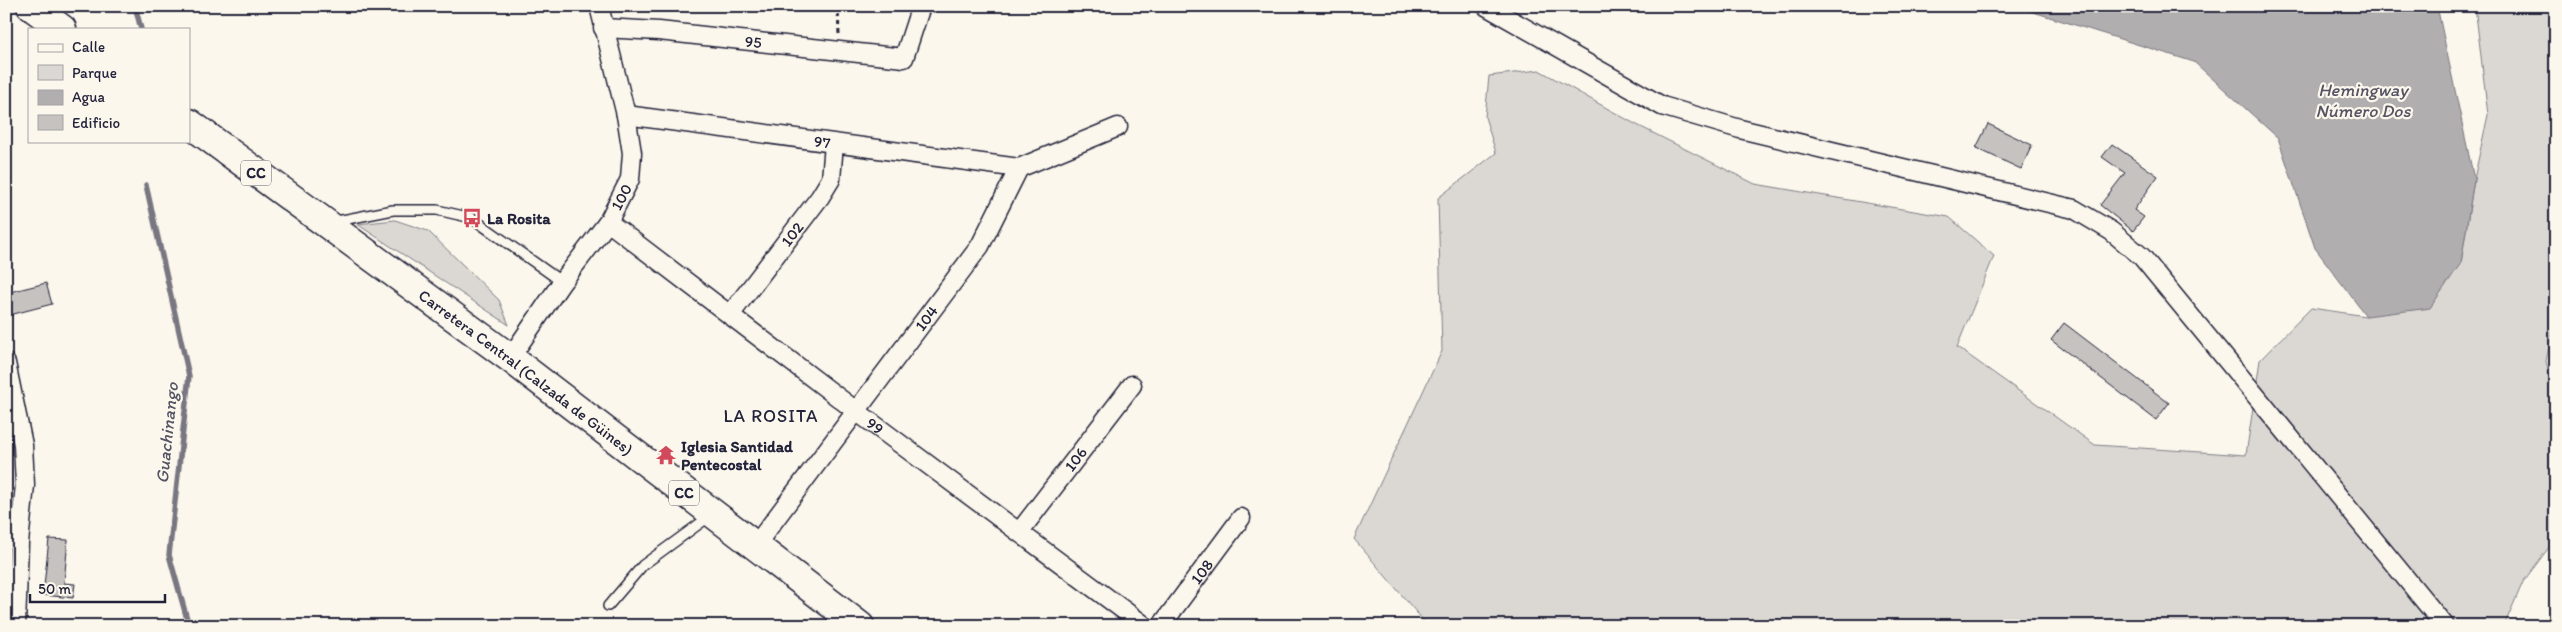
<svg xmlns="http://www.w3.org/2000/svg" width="2562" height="632" font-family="Itim,sans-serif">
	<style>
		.green { fill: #dbd8d3; stroke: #7e7d87 }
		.water { fill: #b1aeb0; stroke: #787681 }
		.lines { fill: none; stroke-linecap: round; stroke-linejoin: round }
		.stream { stroke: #787681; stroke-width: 5.5 }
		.building { fill: #c6c2c0; stroke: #22223b }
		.lane-casing { stroke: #22223b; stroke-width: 12 }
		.street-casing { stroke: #22223b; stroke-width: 21 }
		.primary-casing { stroke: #22223b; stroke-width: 31 }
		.path { stroke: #22223b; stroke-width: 3; stroke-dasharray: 4 4; stroke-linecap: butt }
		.lane { stroke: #fbf7ec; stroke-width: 9 }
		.street { stroke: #fbf7ec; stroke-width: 18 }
		.primary { stroke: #fbf7ec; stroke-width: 28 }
		.labels { text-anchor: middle; stroke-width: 4.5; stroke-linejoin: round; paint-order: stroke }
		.shield { fill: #fbf7ec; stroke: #636270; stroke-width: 1 }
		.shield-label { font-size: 15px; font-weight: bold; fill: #22223b }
		.street-label { font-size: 16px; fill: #22223b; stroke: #fbf7ec }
		.poi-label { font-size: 16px; font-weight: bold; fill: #22223b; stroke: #fbf7ec; text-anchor: start }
		.water-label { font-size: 18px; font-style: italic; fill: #545364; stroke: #fbf7ec }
		.neighbourhood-label { font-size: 18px; letter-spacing: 1px; fill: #22223b; stroke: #fbf7ec }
	</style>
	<rect width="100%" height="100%" fill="#fbf7ec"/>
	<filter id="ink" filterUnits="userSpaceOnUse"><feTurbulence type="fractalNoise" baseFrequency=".02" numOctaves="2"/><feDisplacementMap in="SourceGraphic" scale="10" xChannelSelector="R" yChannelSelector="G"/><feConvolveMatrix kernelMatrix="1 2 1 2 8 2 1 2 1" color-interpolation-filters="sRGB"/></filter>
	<g filter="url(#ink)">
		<g class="green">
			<polygon points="2475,6 2556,6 2556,315 2546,361 2556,404 2556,538 2523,582 2504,626 1428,626 1354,539 1442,351 1438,198 1496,153 1485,117 1489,76 1539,70 1635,124 1755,184 1949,217 1994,256 1957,347 2095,445 2246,455 2260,360 2311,308 2366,316 2461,263 2474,179 2488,115"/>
			<polygon points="395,220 428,231 499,300 509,325 357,224"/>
		</g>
		<polygon class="water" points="2014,6 2437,6 2474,179 2461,263 2430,308 2366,316 2315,248 2278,138 2194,62"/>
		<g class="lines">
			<g class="stream">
				<polyline points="135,6 141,29"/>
				<polyline points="146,185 189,376 169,555 189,626"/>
			</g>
		</g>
		<g class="building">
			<polygon points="1988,124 2032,145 2021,169 1976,148"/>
			<polygon points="2112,144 2158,176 2134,210 2144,217 2133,231 2100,205 2125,173 2102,157"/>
			<polygon points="46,283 52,304 6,316 6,293"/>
			<polygon points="2064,323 2169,403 2156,420 2051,340"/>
			<polygon points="49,539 68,540 64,583 75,584 73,598 43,595"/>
		</g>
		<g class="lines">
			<defs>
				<g id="lane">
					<polyline points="332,222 393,210 437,210 472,218 562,282"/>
					<polyline points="6,530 19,543"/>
					<polyline points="608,606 643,565 710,516"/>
				</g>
				<g id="street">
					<polyline points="1486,6 1662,106 1740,129 2074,209 2111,231 2142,257 2445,626"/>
					<path id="s1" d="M603,28l56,3 245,27 17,-52"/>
					<path id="s2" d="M626,115l393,53"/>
					<path id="s3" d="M608,222l248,189 289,215"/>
					<path id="s4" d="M730,315l90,-118 11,-18 3,-35"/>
					<path id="s5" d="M510,358l52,-76 46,-60 22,-43 2,-26 -6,-38 -27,-109"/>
					<polyline points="6,363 23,445 25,485 19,543 16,626"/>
					<path id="s6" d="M1020,531l112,-146"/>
					<path id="s7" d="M755,546l225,-300 39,-78 99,-41"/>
					<path id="s8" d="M1161,626l80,-108"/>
				</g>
				<g id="primary">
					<polyline points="31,6 62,29"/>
					<path id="s9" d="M189,123l321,235 350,268"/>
				</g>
			</defs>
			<use href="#lane" class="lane-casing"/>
			<use href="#street" class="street-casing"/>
			<use href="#primary" class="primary-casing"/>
			<polyline class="path" points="838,6 839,35"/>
			<use href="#lane" class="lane"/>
			<use href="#street" class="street"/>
			<use href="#primary" class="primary"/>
		</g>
	</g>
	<defs>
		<symbol id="bus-bare" viewBox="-9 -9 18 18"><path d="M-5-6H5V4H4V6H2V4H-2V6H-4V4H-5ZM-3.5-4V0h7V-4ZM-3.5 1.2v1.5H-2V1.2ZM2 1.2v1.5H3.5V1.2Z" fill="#d1495b" stroke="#fbf7ec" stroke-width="2.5" paint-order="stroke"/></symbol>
		<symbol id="temple-bare" viewBox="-9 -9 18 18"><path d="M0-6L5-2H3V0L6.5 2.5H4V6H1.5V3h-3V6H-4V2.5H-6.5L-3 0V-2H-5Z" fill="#d1495b" stroke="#fbf7ec" stroke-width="2.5" paint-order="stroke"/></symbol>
	</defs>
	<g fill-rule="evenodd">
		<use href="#bus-bare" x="458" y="204" width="28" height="28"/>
		<use href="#temple-bare" x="652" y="441" width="28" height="28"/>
	</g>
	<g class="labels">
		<g class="shield">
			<rect x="241" y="160.5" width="30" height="25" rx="4"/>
			<rect x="669" y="480.5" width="30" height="25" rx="4"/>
		</g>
		<g class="shield-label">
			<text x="256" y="178">CC</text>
			<text x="684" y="498">CC</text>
		</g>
		<g class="street-label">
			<text dy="6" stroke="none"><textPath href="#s1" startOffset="151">95</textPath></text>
			<text dy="6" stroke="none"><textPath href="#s2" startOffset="198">97</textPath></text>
			<text dy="6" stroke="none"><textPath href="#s5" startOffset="196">100</textPath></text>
			<text dy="6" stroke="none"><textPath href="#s4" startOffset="102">102</textPath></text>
			<text dy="6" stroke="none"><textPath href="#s7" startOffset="285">104</textPath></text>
			<text dy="6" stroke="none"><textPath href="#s9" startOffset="419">Carretera Central (Calzada de Güines)</textPath></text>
			<text dy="6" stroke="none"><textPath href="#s3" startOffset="336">99</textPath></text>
			<text dy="6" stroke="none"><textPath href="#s6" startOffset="91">106</textPath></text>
			<text dy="6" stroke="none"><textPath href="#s8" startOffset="68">108</textPath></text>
		</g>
		<g class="poi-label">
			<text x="487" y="224">La Rosita</text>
			<text x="681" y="452">Iglesia Santidad<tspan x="681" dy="18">Pentecostal</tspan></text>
		</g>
		<g class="water-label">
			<text x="2363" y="96">Hemingway<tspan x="2363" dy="21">Número Dos</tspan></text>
			<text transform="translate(167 433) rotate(-84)" y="6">Guachinango</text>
		</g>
		<g class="neighbourhood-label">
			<text x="771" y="422">LA ROSITA</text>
		</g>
	</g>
	<rect width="2562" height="632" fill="none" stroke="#fbf7ec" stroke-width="25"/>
	<rect x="12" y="12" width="2537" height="607" fill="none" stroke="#22223b" stroke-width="2" filter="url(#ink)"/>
	<rect x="28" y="28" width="162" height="115" fill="#fbf7ec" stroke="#a4a2a5"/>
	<rect x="38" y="44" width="25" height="8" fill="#fbf7ec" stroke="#a4a2a5"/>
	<text x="72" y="52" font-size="15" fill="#22223b">Calle</text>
	<rect x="38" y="65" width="25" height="15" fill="#dbd8d3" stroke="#a4a2a5"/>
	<text x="72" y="78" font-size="15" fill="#22223b">Parque</text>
	<rect x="38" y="90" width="25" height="15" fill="#b1aeb0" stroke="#a4a2a5"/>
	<text x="72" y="102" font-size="15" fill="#22223b">Agua</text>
	<rect x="38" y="115" width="25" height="15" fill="#c6c2c0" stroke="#a4a2a5"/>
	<text x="72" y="128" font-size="15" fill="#22223b">Edificio</text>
	<path d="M30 594v8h135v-8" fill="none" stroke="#22223b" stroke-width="2.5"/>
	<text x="38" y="594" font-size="15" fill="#22223b" stroke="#fbf7ec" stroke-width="4" paint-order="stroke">50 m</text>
</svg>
